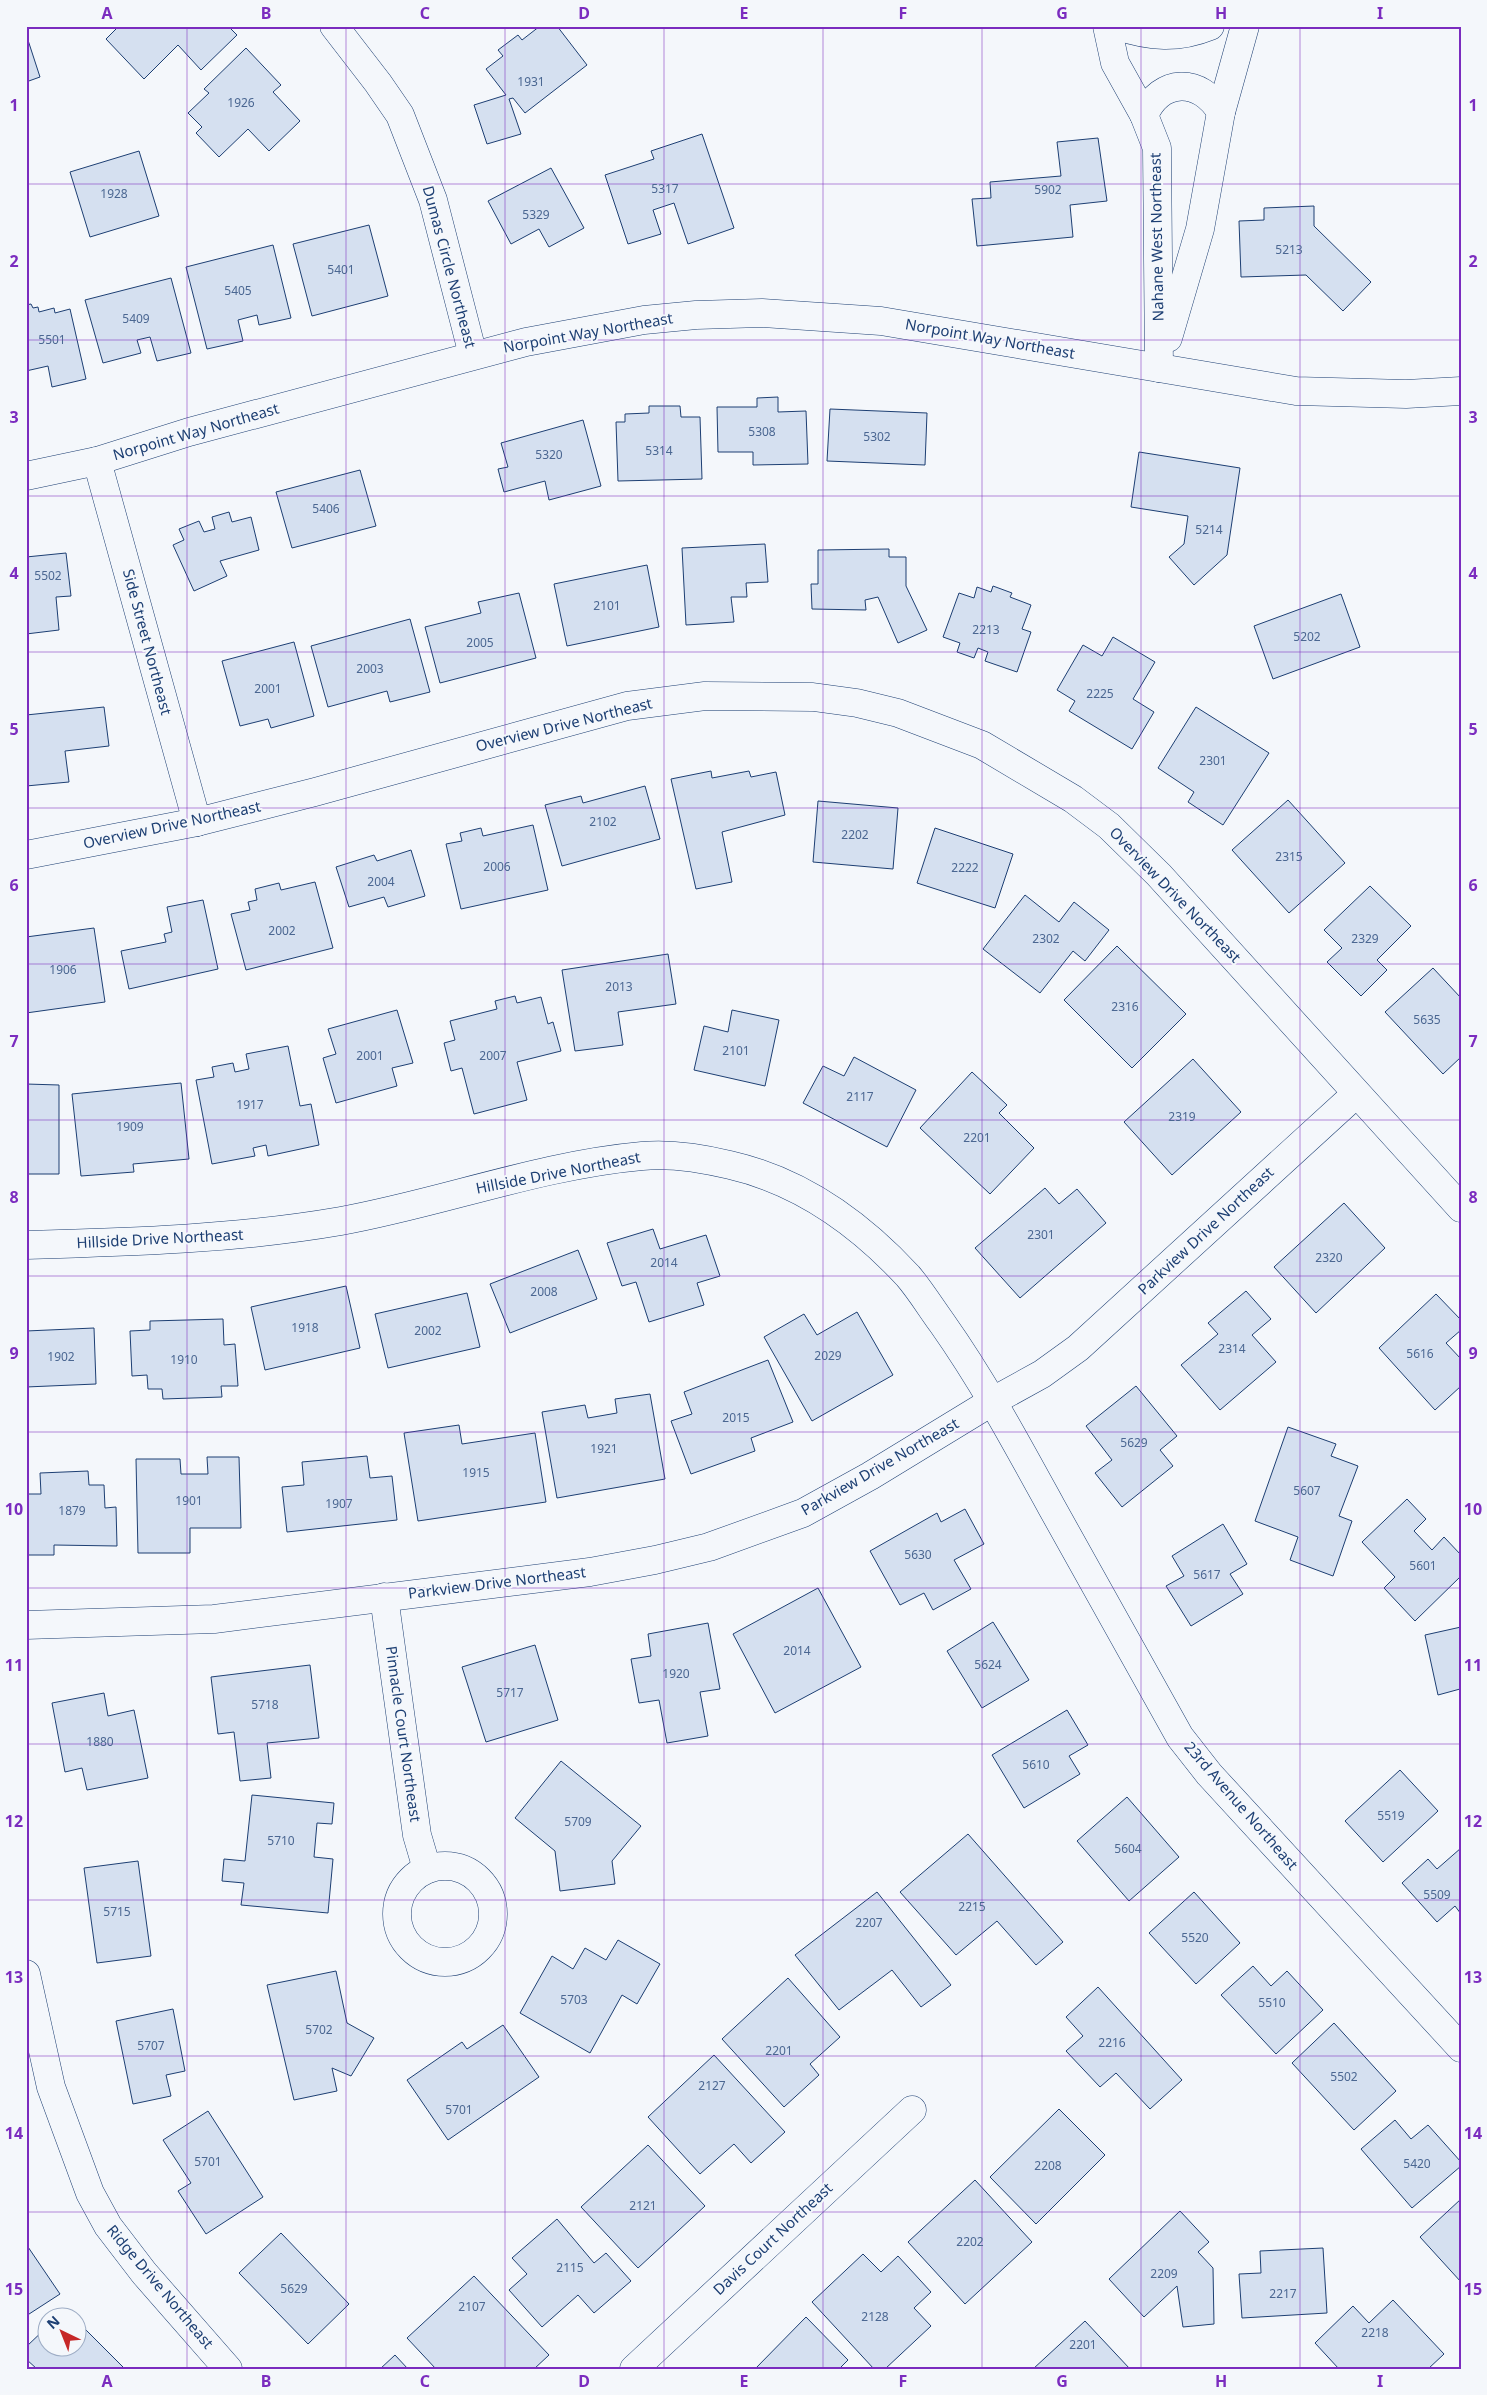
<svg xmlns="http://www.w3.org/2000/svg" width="1487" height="2395" font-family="'Noto Sans',sans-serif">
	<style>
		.building { fill: #d5e0f0; stroke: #1d3f73 }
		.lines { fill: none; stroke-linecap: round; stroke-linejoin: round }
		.minor-casing { stroke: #1d3f73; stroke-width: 29 }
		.minor { stroke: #f4f7fb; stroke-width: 28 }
		.grid { fill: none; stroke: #7b2cbf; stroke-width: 1; stroke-opacity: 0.55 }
		.labels { text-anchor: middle; stroke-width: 4; stroke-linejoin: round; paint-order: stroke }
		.number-label { font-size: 12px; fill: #4b6792 }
		.street-label { font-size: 15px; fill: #1d3f73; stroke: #f4f7fb }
		.neatline { fill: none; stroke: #7b2cbf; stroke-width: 2 }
		.grid-label { font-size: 16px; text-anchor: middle; font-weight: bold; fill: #7b2cbf }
	</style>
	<rect width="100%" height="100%" fill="#f4f7fb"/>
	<g class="building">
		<polygon points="119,26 228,26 237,35 201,70 178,45 144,79 106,39"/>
		<polygon points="540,26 557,26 587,65 525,113 513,98 509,99 521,134 487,144 474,105 506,95 486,69 503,56 498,50 518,35 522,40"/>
		<polygon points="26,34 40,77 26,82"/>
		<polygon points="246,48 281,85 273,92 300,121 269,151 248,129 219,157 196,133 202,127 188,113 209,93 204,89"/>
		<polygon points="702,134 734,228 688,244 674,203 653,210 661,234 628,244 605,175 654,159 651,151"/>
		<polygon points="1098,138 1107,201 1070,205 1073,237 977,246 972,199 991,198 990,182 1061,176 1057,142"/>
		<polygon points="139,151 159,216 90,237 70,172"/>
		<polygon points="551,168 584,228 549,247 539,229 511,244 488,201"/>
		<polygon points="1314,206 1314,226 1371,282 1343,311 1306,275 1241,277 1239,221 1264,220 1264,208"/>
		<polygon points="369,225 388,296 312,316 293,244"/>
		<polygon points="273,245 291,318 259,325 257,315 238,320 243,341 207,349 186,267"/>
		<polygon points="171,278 191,353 157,361 150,337 137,340 141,353 103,363 85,300"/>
		<polygon points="31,304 33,308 38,307 39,312 54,308 55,313 70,309 86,379 52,387 48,366 26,371 26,305"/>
		<polygon points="778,397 778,412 806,411 808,464 753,465 753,452 718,452 717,407 757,407 757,398"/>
		<polygon points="649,406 680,406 681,417 700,417 702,479 618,481 616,422 625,422 625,414 649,413"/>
		<polygon points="830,409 927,413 925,465 827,461"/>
		<polygon points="583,420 601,486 549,500 545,481 504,492 498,469 508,467 501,443"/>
		<polygon points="1139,452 1240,468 1227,555 1194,585 1169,557 1184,544 1188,516 1131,507"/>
		<polygon points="360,470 376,526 292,548 276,492"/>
		<polygon points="229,512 232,522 251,517 259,550 220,561 227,576 194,591 173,545 184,540 179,529 199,521 204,532 215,529 212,517"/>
		<polygon points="765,544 768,582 746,583 747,597 731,597 734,622 686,625 682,548"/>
		<polygon points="889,549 889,557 906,557 906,586 927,630 898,643 878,597 865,600 866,610 812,609 811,584 818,584 818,550"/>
		<polygon points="66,553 71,596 56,597 59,630 26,634 26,557"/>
		<polygon points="647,565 659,627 567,646 554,584"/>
		<polygon points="993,586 1012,593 1010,597 1031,605 1022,629 1031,632 1017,672 985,661 988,652 978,648 974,658 957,652 960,643 943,637 959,593 974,598 977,587 991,592"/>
		<polygon points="519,593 536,658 440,683 425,627 481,613 478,602"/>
		<polygon points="1341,594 1360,647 1273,679 1254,626"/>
		<polygon points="410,619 430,692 390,702 387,691 328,707 311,646"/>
		<polygon points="1113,637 1155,662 1133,699 1154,712 1132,749 1069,711 1075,701 1057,690 1083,645 1102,656"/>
		<polygon points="294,642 314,716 271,728 268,719 240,726 222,661"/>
		<polygon points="104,707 109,746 65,751 69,782 26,786 26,715"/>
		<polygon points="1196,707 1269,753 1223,825 1188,802 1194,792 1158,768"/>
		<polygon points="711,771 712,778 749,771 751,777 776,772 785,815 722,832 732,882 696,889 671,779"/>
		<polygon points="645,786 660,839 562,866 545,805 581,796 583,803"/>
		<polygon points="1288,800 1345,863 1289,913 1232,850"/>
		<polygon points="818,801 898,808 893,869 813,862"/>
		<polygon points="533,825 548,890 461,909 446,844 462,841 460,833 481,828 483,836"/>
		<polygon points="935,828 1013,854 995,908 917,883"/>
		<polygon points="411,850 425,896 388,907 384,897 349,907 336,867 374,855 377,861"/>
		<polygon points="315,882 333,948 246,970 231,914 250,910 248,902 257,900 255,889 279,883 281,890"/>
		<polygon points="1370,886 1411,926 1377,960 1387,970 1361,996 1327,962 1342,948 1324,930"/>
		<polygon points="1025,895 1059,922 1074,902 1109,930 1085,961 1073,951 1040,993 983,949"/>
		<polygon points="203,900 218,969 129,989 121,951 166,942 164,934 172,932 167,907"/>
		<polygon points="94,928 105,1002 26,1013 26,937"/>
		<polygon points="1117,946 1186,1014 1132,1068 1064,1000"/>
		<polygon points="668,954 676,1004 618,1012 623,1045 575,1051 562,970"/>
		<polygon points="1433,968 1461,998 1461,1057 1443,1074 1385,1012"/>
		<polygon points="515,996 517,1003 541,997 548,1024 553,1022 561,1051 517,1062 527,1100 474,1114 462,1068 451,1071 444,1043 455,1040 450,1021 497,1009 495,1001"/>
		<polygon points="397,1010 413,1063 392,1068 397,1086 336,1103 323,1058 336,1054 328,1029"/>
		<polygon points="732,1010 779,1020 765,1086 694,1070 704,1026 728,1032"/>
		<polygon points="288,1046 300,1106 311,1104 319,1145 268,1156 266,1145 253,1148 255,1156 212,1164 196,1080 214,1077 212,1067 233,1063 235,1072 249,1069 246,1054"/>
		<polygon points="854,1057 916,1090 887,1147 803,1103 823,1066 844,1076"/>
		<polygon points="1193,1059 1241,1112 1172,1175 1124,1122"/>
		<polygon points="972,1072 1007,1105 999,1113 1034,1148 990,1194 920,1128"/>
		<polygon points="181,1083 189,1159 133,1164 134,1172 81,1176 72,1094"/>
		<polygon points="26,1084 59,1085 59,1174 26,1174"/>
		<polygon points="1045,1188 1059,1204 1077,1189 1106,1223 1020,1298 975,1248"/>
		<polygon points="1344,1203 1385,1248 1316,1313 1274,1267"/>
		<polygon points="653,1229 660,1249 706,1235 720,1276 697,1283 704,1305 649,1322 636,1282 622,1286 607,1243"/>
		<polygon points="578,1250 597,1299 510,1333 490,1284"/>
		<polygon points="346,1286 360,1348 265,1370 251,1307"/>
		<polygon points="1246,1291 1271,1319 1252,1335 1276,1362 1220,1410 1181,1365 1218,1334 1208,1323"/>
		<polygon points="467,1293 480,1347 388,1368 375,1314"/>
		<polygon points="1436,1294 1461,1320 1461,1330 1446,1343 1461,1359 1461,1386 1435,1410 1379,1348"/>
		<polygon points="857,1312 893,1375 812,1421 764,1337 804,1314 817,1335"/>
		<polygon points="223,1319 224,1345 235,1344 238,1386 221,1386 222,1397 163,1399 162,1389 148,1389 147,1375 132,1376 130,1331 150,1330 150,1321"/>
		<polygon points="94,1328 96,1384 26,1387 26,1331"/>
		<polygon points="768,1360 793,1422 751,1438 755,1451 691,1474 671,1421 692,1414 684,1392"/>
		<polygon points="1136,1386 1177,1436 1160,1450 1173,1466 1122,1507 1095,1473 1112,1460 1086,1426"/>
		<polygon points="650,1394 665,1479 557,1498 542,1412 585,1405 588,1418 617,1413 615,1399"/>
		<polygon points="459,1425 462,1444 535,1433 546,1502 418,1521 404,1433"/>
		<polygon points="1288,1427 1336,1444 1331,1456 1358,1466 1339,1516 1352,1521 1333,1576 1290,1560 1298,1537 1255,1521"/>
		<polygon points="367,1456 370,1478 392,1476 397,1520 287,1532 282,1487 304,1485 302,1462"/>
		<polygon points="207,1457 239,1457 241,1528 190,1528 190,1553 138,1553 136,1459 180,1459 181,1474 208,1474"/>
		<polygon points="88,1471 89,1485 104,1485 105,1508 116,1507 117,1546 54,1545 54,1555 26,1555 26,1494 41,1494 40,1473"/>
		<polygon points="1407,1499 1426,1519 1414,1531 1432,1550 1444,1537 1461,1555 1461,1576 1415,1621 1384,1588 1395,1577 1362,1542"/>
		<polygon points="965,1509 984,1544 954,1560 971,1589 933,1610 924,1593 900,1605 870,1551 937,1513 941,1522"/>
		<polygon points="1223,1524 1247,1564 1230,1574 1243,1594 1191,1626 1166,1586 1184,1576 1172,1556"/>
		<polygon points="818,1588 861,1667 775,1713 733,1634"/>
		<polygon points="993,1622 1029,1680 982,1708 947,1651"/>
		<polygon points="708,1623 720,1689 700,1692 708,1736 667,1743 659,1700 639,1703 631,1659 651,1656 648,1634"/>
		<polygon points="1461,1627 1461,1694 1460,1689 1438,1695 1425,1635"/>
		<polygon points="535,1645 558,1720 486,1742 462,1667"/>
		<polygon points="310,1665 319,1738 267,1743 271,1778 240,1781 234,1732 218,1734 211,1677"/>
		<polygon points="104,1693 108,1716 134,1710 148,1778 87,1790 82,1768 65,1772 52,1703"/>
		<polygon points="1067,1710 1088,1745 1069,1756 1080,1774 1024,1808 992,1755"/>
		<polygon points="561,1761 641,1826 612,1861 615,1884 560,1891 555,1851 515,1818"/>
		<polygon points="1400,1770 1438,1811 1383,1862 1345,1821"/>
		<polygon points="252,1795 334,1803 332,1824 317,1823 314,1857 333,1859 328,1913 241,1905 244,1883 222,1881 224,1859 245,1861"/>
		<polygon points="1127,1797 1179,1857 1129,1901 1077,1841"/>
		<polygon points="968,1834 1063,1942 1036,1965 997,1921 956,1955 900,1892"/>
		<polygon points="1461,1848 1461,1914 1455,1906 1437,1922 1402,1883 1428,1859 1437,1869"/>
		<polygon points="138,1861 151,1956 97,1963 84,1868"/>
		<polygon points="877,1892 951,1985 921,2007 892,1970 839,2010 795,1955"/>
		<polygon points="1194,1892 1240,1943 1196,1984 1149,1933"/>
		<polygon points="618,1940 660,1964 637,2004 622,1995 590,2053 520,2013 552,1956 573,1969 585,1948 606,1960"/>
		<polygon points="1253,1966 1271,1986 1287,1971 1323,2010 1276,2054 1221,1995"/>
		<polygon points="336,1971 347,2023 374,2038 351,2076 332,2068 337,2091 294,2100 267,1985"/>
		<polygon points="788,1978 840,2037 810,2064 819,2075 784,2107 722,2039"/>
		<polygon points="1098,1987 1182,2080 1150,2109 1116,2073 1100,2087 1066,2051 1083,2036 1066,2017"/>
		<polygon points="173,2009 185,2071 166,2075 171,2096 133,2104 116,2021"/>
		<polygon points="1334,2023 1396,2091 1354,2130 1292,2063"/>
		<polygon points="503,2025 539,2077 448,2140 407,2080 462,2042 467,2049"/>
		<polygon points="714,2055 785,2132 751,2163 734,2144 700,2174 648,2117"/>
		<polygon points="1059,2109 1105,2155 1036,2224 990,2177"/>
		<polygon points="208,2111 263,2197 206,2234 178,2191 191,2183 163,2140"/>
		<polygon points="1395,2120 1411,2139 1428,2125 1461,2162 1461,2166 1412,2208 1361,2149"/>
		<polygon points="648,2145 705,2206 638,2268 581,2207"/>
		<polygon points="975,2180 1032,2242 965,2304 908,2242"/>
		<polygon points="1461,2199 1461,2282 1420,2237"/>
		<polygon points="1180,2211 1209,2242 1198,2252 1213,2268 1214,2324 1183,2327 1177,2286 1144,2317 1109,2279"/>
		<polygon points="557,2219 594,2263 606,2253 631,2281 594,2313 578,2295 542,2327 509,2290 527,2274 512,2258"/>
		<polygon points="281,2233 349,2304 308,2344 239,2273"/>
		<polygon points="26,2244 60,2294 26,2316"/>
		<polygon points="1323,2248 1327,2313 1242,2318 1239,2274 1261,2273 1260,2251"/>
		<polygon points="863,2254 881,2272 898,2256 931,2292 914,2308 931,2326 885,2369 874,2369 812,2302"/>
		<polygon points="474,2276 549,2355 534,2369 436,2369 407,2338"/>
		<polygon points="1393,2300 1444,2354 1428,2369 1339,2369 1315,2343 1353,2306 1369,2323"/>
		<polygon points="64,2309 73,2318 56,2318"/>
		<polygon points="806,2317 848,2360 839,2369 755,2369"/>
		<polygon points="1085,2321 1130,2369 1033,2369"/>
		<polygon points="78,2322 125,2369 37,2369 26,2359 26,2347 48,2326 48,2348 78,2348"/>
		<polygon points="395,2355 408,2369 380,2369"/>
	</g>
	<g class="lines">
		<defs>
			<g id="minor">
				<polyline points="334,26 378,83 400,115 433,200 473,355"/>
				<polyline points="1107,26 1115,63 1144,115 1157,148 1159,368"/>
				<path d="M1118,26c32,11 60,13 92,0"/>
				<path d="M1144,115c17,-37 56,-38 77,-3"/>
				<polyline points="1168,338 1200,229 1221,112 1245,26"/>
				<polyline points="97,461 197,822"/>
				<polyline points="26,476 97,461 189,432 526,342 644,320 696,315 762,313 881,321 1296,391 1406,394 1461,391"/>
				<polyline points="26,855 197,822 315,792 627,706 705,696 813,697 857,703 898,713 982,745 1073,799 1109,826 1159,875 1461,1208"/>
				<path d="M26,1245c106,-3 211,-6 315,-24 100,-18 199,-56 301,-65 30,-3 59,2 88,9 70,16 129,58 178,111 12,14 23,32 34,47 41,58 75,121 109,183 43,77 86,154 129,231l29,37 252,274"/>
				<polyline points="384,1597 417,1835 427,1869"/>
				<polyline points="26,1625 214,1619 590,1572 655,1560 709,1547 803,1513 870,1476 993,1401 1042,1374 1078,1348 1356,1094"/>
				<circle cx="445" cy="1914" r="48"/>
				<polyline points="26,1974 51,2087 90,2193 108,2226 144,2273 228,2369"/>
				<polyline points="634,2369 912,2110"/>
			</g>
		</defs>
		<use href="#minor" class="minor-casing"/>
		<use href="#minor" class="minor"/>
	</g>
	<path class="grid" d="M187,26v2343M346,26v2343M505,26v2343M664,26v2343M823,26v2343M982,26v2343M1141,26v2343M1300,26v2343M26,184h1435M26,340h1435M26,496h1435M26,652h1435M26,808h1435M26,964h1435M26,1120h1435M26,1276h1435M26,1432h1435M26,1588h1435M26,1744h1435M26,1900h1435M26,2056h1435M26,2212h1435"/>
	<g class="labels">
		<g class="number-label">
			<text x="531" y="86">1931</text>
			<text x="241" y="107">1926</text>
			<text x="665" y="193">5317</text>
			<text x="1048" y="194">5902</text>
			<text x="114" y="198">1928</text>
			<text x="536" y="219">5329</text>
			<text x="1289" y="254">5213</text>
			<text x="341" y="274">5401</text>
			<text x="238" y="295">5405</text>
			<text x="136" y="323">5409</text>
			<text x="52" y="344">5501</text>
			<text x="762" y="436">5308</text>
			<text x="877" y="441">5302</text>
			<text x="659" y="455">5314</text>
			<text x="549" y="459">5320</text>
			<text x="326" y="513">5406</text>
			<text x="1209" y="534">5214</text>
			<text x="48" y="580">5502</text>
			<text x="607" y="610">2101</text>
			<text x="986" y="634">2213</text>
			<text x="1307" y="641">5202</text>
			<text x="480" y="647">2005</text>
			<text x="370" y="673">2003</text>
			<text x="268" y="693">2001</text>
			<text x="1100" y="698">2225</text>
			<text x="1213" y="765">2301</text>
			<text x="603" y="826">2102</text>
			<text x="855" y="839">2202</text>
			<text x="1289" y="861">2315</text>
			<text x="497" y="871">2006</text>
			<text x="965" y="872">2222</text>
			<text x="381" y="886">2004</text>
			<text x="282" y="935">2002</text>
			<text x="1046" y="943">2302</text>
			<text x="1365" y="943">2329</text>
			<text x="63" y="974">1906</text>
			<text x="619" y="991">2013</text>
			<text x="1125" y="1011">2316</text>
			<text x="1427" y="1024">5635</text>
			<text x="736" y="1055">2101</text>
			<text x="370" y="1060">2001</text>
			<text x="493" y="1060">2007</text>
			<text x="860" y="1101">2117</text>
			<text x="250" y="1109">1917</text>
			<text x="1182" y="1121">2319</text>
			<text x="130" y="1131">1909</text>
			<text x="977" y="1142">2201</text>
			<text x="1041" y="1239">2301</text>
			<text x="1329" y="1262">2320</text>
			<text x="664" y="1267">2014</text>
			<text x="544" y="1296">2008</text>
			<text x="305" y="1332">1918</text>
			<text x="428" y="1335">2002</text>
			<text x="1232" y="1353">2314</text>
			<text x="1420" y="1358">5616</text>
			<text x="828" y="1360">2029</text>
			<text x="61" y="1361">1902</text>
			<text x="184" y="1364">1910</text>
			<text x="736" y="1422">2015</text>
			<text x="1134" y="1447">5629</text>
			<text x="604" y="1453">1921</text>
			<text x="476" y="1477">1915</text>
			<text x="1307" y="1495">5607</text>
			<text x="189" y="1505">1901</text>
			<text x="339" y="1508">1907</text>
			<text x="72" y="1515">1879</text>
			<text x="918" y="1559">5630</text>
			<text x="1423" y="1570">5601</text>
			<text x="1207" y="1579">5617</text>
			<text x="797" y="1655">2014</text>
			<text x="988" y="1669">5624</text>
			<text x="676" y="1678">1920</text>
			<text x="510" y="1697">5717</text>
			<text x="265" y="1709">5718</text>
			<text x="100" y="1746">1880</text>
			<text x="1036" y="1769">5610</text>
			<text x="1391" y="1820">5519</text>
			<text x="578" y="1826">5709</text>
			<text x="281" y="1845">5710</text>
			<text x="1128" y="1853">5604</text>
			<text x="1437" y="1899">5509</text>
			<text x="972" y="1911">2215</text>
			<text x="117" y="1916">5715</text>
			<text x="869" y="1927">2207</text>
			<text x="1195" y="1942">5520</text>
			<text x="574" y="2004">5703</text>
			<text x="1272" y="2007">5510</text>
			<text x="319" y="2034">5702</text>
			<text x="1112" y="2047">2216</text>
			<text x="151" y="2050">5707</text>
			<text x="779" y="2055">2201</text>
			<text x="1344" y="2081">5502</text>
			<text x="712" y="2090">2127</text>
			<text x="459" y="2114">5701</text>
			<text x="208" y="2166">5701</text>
			<text x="1417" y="2168">5420</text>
			<text x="1048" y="2170">2208</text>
			<text x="643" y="2210">2121</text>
			<text x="970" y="2246">2202</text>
			<text x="570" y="2272">2115</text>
			<text x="1164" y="2278">2209</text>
			<text x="294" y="2293">5629</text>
			<text x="1283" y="2298">2217</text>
			<text x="472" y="2311">2107</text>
			<text x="875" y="2321">2128</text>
			<text x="1375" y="2337">2218</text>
			<text x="1083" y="2349">2201</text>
		</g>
		<g class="street-label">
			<text transform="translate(1157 237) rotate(-91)" y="5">Nahane West Northeast</text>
			<text transform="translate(449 267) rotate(75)" y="5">Dumas Circle Northeast</text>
			<text transform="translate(588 333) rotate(-10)" y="5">Norpoint Way Northeast</text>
			<text transform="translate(990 339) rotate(10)" y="5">Norpoint Way Northeast</text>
			<text transform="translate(196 432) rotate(-16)" y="5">Norpoint Way Northeast</text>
			<text transform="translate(147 642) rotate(75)" y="5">Side Street Northeast</text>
			<text transform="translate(564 725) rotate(-14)" y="5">Overview Drive Northeast</text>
			<text transform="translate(172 825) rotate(-12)" y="5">Overview Drive Northeast</text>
			<text transform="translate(1175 895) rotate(46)" y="5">Overview Drive Northeast</text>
			<text transform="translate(558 1173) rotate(-11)" y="5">Hillside Drive Northeast</text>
			<text transform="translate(1206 1231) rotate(-43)" y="5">Parkview Drive Northeast</text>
			<text transform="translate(160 1239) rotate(-3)" y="5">Hillside Drive Northeast</text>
			<text transform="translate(880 1467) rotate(-30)" y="5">Parkview Drive Northeast</text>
			<text transform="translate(497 1583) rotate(-7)" y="5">Parkview Drive Northeast</text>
			<text transform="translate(403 1734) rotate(82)" y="5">Pinnacle Court Northeast</text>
			<text transform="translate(1241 1806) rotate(49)" y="5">23rd Avenue Northeast</text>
			<text transform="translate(773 2239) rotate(-43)" y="5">Davis Court Northeast</text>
			<text transform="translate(160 2287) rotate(50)" y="5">Ridge Drive Northeast</text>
		</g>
	</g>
	<rect width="1487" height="2395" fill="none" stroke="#f4f7fb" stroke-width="55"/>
	<g transform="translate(62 2332) rotate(317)"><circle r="24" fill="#f4f7fb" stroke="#9eadc5"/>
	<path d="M0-4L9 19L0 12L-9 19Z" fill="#c62828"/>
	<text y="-8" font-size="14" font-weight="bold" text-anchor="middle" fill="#1d3f73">N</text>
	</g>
	<rect x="28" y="28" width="1432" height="2340" class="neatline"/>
	<g class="grid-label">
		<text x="107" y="19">A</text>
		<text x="266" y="19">B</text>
		<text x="425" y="19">C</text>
		<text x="584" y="19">D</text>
		<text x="744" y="19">E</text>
		<text x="903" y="19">F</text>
		<text x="1062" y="19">G</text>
		<text x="1221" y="19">H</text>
		<text x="1380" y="19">I</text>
		<text x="14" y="111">1</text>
		<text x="1473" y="111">1</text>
		<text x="14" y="267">2</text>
		<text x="1473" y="267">2</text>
		<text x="14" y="423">3</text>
		<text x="1473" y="423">3</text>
		<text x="14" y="579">4</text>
		<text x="1473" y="579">4</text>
		<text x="14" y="735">5</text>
		<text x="1473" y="735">5</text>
		<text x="14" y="891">6</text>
		<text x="1473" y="891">6</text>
		<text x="14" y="1047">7</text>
		<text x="1473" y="1047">7</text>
		<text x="14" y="1203">8</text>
		<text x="1473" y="1203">8</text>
		<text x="14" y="1359">9</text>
		<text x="1473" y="1359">9</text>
		<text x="14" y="1515">10</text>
		<text x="1473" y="1515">10</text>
		<text x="14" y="1671">11</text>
		<text x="1473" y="1671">11</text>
		<text x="14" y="1827">12</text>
		<text x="1473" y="1827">12</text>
		<text x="14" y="1983">13</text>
		<text x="1473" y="1983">13</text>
		<text x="14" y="2139">14</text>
		<text x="1473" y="2139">14</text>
		<text x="14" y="2295">15</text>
		<text x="1473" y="2295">15</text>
		<text x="107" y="2387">A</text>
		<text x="266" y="2387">B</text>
		<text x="425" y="2387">C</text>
		<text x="584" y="2387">D</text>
		<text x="744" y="2387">E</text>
		<text x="903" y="2387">F</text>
		<text x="1062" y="2387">G</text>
		<text x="1221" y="2387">H</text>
		<text x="1380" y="2387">I</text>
	</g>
</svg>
